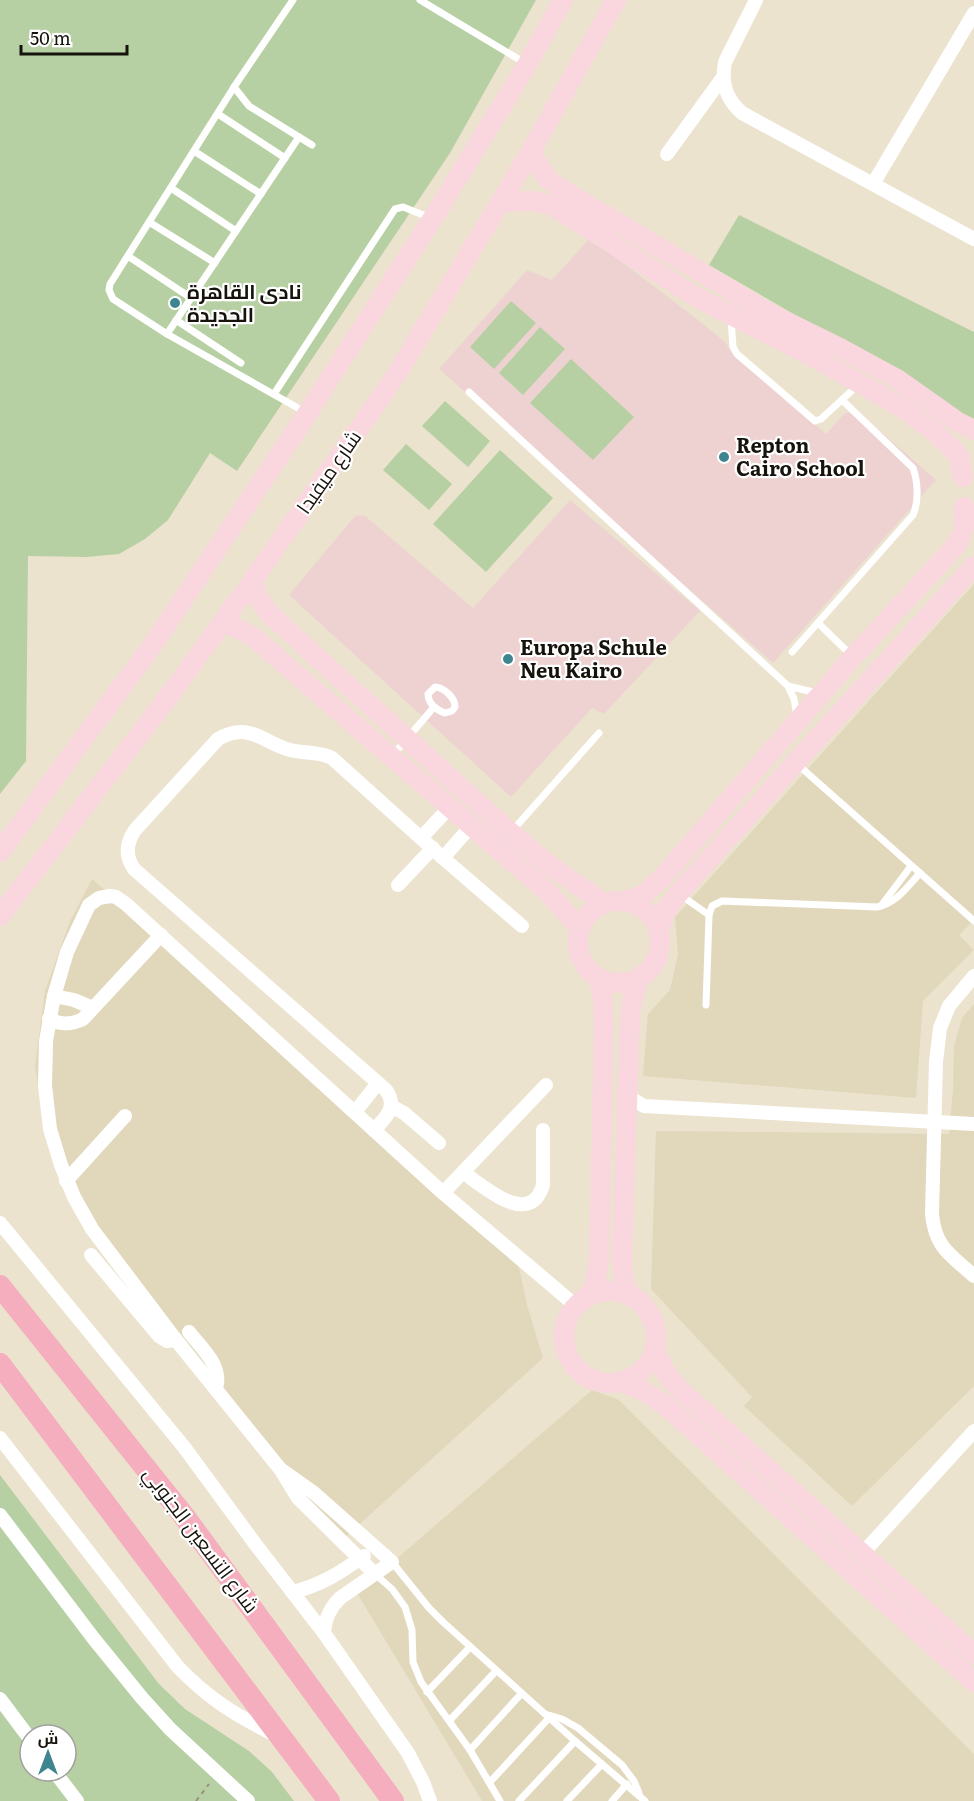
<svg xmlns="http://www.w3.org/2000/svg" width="974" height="1801" font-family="Literata,Cairo,serif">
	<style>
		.built { fill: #e1d7bb }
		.education { fill: #edd2d1 }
		.green { fill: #b7d0a3; fill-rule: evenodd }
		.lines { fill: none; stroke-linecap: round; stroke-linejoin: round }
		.path { stroke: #979282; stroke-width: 2; stroke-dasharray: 4.5 4.5; stroke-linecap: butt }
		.lane { stroke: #fff; stroke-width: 7 }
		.street { stroke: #fff; stroke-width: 14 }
		.secondary { stroke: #fad6df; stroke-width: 20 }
		.primary { stroke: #f5aebe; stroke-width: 22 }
		.poi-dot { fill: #3e858f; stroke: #fff; stroke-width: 2 }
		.labels { text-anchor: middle; stroke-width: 4.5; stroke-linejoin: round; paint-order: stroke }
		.poi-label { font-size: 20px; font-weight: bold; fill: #15130b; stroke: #fff; text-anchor: start }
		.street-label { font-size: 20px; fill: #15130b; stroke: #fff }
	</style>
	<rect width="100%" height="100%" fill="#ebe3ce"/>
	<g class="built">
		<polygon points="974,584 974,920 959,935 974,950 923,1001 916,1098 643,1076 648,1014 670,990 678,954 675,917"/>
		<polygon points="92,879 516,1253 527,1305 543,1358 342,1540 202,1373 72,1199 44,1121 35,1066 45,991 70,921"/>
		<polygon points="974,1004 974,1386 852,1506 744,1406 752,1397 651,1289 656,1131 949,1134 953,1090 954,1046 962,1018"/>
		<polygon points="592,1390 619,1400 974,1754 974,1801 482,1801 357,1593"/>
	</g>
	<g class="education">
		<polygon points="590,238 697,319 726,343 730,350 826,434 845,413 857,411 936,480 773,663 439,369 527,270 552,280"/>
		<polygon points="570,500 700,611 604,714 592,708 511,797 289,595 356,515 365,516 473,608"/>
	</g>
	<g class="green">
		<polygon points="0,0 536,0 450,153 237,471 210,453 168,520 145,539 119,554 86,557 28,556 26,761 0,794"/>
		<polygon points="739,215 974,332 974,423 946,402 709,265"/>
		<polygon points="511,301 536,323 494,369 470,347"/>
		<polygon points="540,327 565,349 523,395 499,373"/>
		<polygon points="571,359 634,417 593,460 530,403"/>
		<polygon points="445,401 490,441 468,467 422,426"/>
		<polygon points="406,444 452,484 429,510 383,470"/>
		<polygon points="500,450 553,498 486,572 433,524"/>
		<path d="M0,1475l159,209 26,25 64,42 23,21 22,29h-294zM30,1735h36v36h-36z"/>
	</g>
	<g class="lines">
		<polyline class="path" points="196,1801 209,1784"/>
		<g class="lane">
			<polyline points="293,0 234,87 110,284 109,290 113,299 167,334 305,412"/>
			<polyline points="420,0 525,63"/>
			<polyline points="234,87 249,106 312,145"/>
			<polyline points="218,114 285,158"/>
			<polyline points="194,151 261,194"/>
			<polyline points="171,188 236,231"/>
			<polyline points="149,222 215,263"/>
			<polyline points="128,256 191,298"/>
			<polyline points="731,319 733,347 737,354 815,421 821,419 858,385"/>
			<polyline points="176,320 241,363"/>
			<polyline points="167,334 299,137"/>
			<polyline points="469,392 788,686 794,699 797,717"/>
			<polyline points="274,394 395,209 403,207 431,218"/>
			<polyline points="818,623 851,655"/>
			<path d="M792,652l121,-137c6,-13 5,-33 0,-47l-71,-68"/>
			<polyline points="788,686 817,693"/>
			<path d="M435,687c10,1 20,11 20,20l-3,4 -7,2c-9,-3 -17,-10 -17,-19z"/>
			<polyline points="393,755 434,707"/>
			<polyline points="797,764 974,921"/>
			<polyline points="512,831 599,733"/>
			<polyline points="679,894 709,915"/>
			<polyline points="881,906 911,866"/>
			<path d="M706,1005l3,-90 3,-9 10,-5 155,6c20,-4 30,-20 43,-34"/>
			<polyline points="392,1562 429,1608 443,1622 575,1741 645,1801"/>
			<polyline points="375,1574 392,1589 405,1607 412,1630 413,1662 421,1682 470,1750 500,1801"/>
			<polyline points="427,1692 470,1647"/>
			<polyline points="545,1714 562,1719 578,1728 622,1765 634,1781 639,1793"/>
			<polyline points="450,1720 496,1671"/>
			<polyline points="470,1750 521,1694"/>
			<polyline points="490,1782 549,1718"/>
			<polyline points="519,1801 575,1741"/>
			<polyline points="567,1801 602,1764"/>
			<polyline points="612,1801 627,1784"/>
		</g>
		<g class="street">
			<path d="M756,0l-31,62c-4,21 1,37 17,51l232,126"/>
			<polyline points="667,154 723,77"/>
			<polyline points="873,184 974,13"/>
			<polyline points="421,838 449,808"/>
			<polyline points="443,858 471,826"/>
			<polyline points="398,885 433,848"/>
			<path d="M974,976l-25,30 -9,22 -4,34 -4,152c3,34 19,41 42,62"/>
			<polyline points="54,996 74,1000 93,1008"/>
			<path d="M49,1019c12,6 22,6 34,0l78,-84"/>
			<polyline points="628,1089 632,1099 644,1106 974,1124"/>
			<polyline points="391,1106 404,1113 439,1143"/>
			<polyline points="355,1112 378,1083"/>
			<path d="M374,1130c12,-12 24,-24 12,-40l-252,-221c-9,-13 -8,-26 1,-39l83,-91c31,-18 44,3 72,11 14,4 29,1 42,8l111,100 79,68"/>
			<path d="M463,1172c20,14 67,57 80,13v-55"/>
			<polyline points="66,1181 125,1116"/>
			<polyline points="443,1193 546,1085"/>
			<polyline points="0,1223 184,1447 256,1545 324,1633 408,1753 423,1782 430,1801"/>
			<polyline points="91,1255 159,1336 167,1341 176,1340"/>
			<path d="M189,1332c13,17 34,34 27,56"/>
			<path d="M0,1438l178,229c31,32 57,48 97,68"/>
			<path d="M283,1471l31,22 78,69 -52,36c-10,10 -15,20 -16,35"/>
			<polyline points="0,1515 94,1639 142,1698 170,1729 248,1801"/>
			<polyline points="862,1554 974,1431"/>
			<polyline points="375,1574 298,1498 281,1470 176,1340 92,1229 74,1197 61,1165 50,1129 45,1086 46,1041 54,996 67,952 89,905 99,898 110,896 116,897 126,904 443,1193 576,1306"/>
			<path d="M292,1592c28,-6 49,-20 72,-36"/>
			<polyline points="0,1699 30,1739"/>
			<polyline points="54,1771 77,1801"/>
		</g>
		<g class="secondary">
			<polyline points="530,153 548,179 558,187 771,314 840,348 897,379 958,422 974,430"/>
			<polyline points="501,202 534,201 553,206 696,297 815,358 901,407 934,431 955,451 959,457 963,477"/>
			<polyline points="253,580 256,594 268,612 310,651 510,832 549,865 605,904"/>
			<polyline points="223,622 247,633 257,640 550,894 580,929"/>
			<polyline points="0,852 154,643 307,414 433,218 527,65 563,0"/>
			<circle cx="619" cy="942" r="41"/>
			<path d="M626,902l19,-9 16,-14 192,-222 100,-108c11,-13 12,-25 11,-42"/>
			<polyline points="0,916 169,696 253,580 395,377 530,153 616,0"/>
			<polyline points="659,929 666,910 678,894 795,763 974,566"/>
			<circle cx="610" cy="1337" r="46"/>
			<polyline points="629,1295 624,1283 622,1263 630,1012 637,980"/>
			<polyline points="590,1296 596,1279 599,1260 604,1024 603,999 599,978"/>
			<path d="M655,1346c4,17 11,30 23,42l296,266"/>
			<polyline points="622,1382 644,1391 665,1405 974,1682"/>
		</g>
		<g class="primary">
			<polyline points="0,1286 184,1516 393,1801"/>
			<polyline points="0,1364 329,1801"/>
		</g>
	</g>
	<g class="poi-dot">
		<circle cx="175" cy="303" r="6"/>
		<circle cx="724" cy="457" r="6"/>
		<circle cx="508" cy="659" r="6"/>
	</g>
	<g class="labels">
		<g class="poi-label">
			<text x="187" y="299">نادى القاهرة<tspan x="187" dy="23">الجديدة</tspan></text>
			<text x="736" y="453">Repton<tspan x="736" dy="23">Cairo School</tspan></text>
			<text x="520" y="655">Europa Schule<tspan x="520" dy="23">Neu Kairo</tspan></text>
		</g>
		<g class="street-label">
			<text transform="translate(329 472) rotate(-55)" y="7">شارع ميفيدا</text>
			<text transform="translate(201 1540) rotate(53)" y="7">شارع التسعين الجنوبي</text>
		</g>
	</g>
	<g transform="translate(48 1753)"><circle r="28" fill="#ffffff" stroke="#a1a19d" stroke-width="1.5"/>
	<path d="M0-4.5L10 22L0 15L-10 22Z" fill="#3e858f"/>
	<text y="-9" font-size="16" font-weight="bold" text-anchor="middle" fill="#15130b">ش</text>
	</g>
	<path d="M21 45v9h106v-9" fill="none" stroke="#15130b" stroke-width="3"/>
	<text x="30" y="45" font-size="18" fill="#15130b" stroke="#ffffff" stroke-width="4.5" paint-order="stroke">50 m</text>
</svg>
